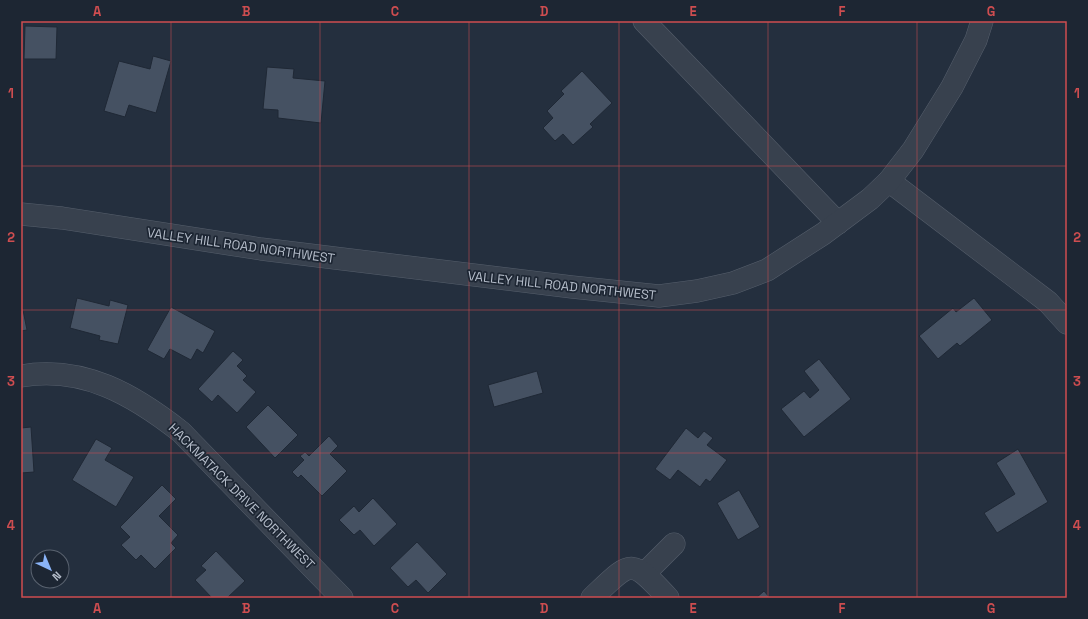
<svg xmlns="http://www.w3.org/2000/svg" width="1088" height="619" font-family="'Space Grotesk',sans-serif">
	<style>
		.building { fill: #455162; stroke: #1f2835 }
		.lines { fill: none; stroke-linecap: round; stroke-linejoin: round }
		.minor-casing { stroke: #565f6c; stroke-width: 23 }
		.minor { stroke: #38414e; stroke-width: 22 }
		.grid { fill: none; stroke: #ce4d50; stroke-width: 1; stroke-opacity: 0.55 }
		.labels { text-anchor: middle; stroke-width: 3.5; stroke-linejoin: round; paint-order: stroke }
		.street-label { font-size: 13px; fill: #b4bcc9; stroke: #1d2633 }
		.neatline { fill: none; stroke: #ce4d50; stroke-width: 1.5 }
		.grid-label { font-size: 13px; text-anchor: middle; font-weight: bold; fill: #ce4d50 }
	</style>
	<rect width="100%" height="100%" fill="#242f3e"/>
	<g class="building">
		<polygon points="25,26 57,27 56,59 24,59"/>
		<polygon points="153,56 171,61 156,113 129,105 125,117 104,111 119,61 150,69"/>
		<polygon points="267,67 294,69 293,78 325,81 321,123 278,118 278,110 263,109"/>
		<polygon points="582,71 612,103 590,124 593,127 573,145 563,134 555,141 543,128 553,118 547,111 564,94 561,91"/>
		<polygon points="77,298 109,306 110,300 128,305 118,344 99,340 100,336 70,328"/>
		<polygon points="974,298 992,320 960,346 957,343 938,359 919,336 953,308 956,312"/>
		<polygon points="21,300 27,330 21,331"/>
		<polygon points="171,307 215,331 203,353 197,349 191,360 170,349 164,359 147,350"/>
		<polygon points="233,351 243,360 237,366 247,376 243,380 256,392 237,413 218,395 212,402 198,389"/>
		<polygon points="819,359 851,399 804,437 781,409 804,391 810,398 819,390 804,371"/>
		<polygon points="537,371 543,393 494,407 488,385"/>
		<polygon points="268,405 298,435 275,458 246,427"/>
		<polygon points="31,427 34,472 21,473 21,428"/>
		<polygon points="686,428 698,438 704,431 713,438 707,445 727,460 710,482 706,479 700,487 678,470 670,480 655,469"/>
		<polygon points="329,436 338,446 330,454 347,471 322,496 301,475 298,478 292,472 304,460 300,456 305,452 309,456"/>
		<polygon points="96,439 112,448 105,460 134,477 116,507 72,480"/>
		<polygon points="1018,449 1048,502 997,533 984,513 1015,494 996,463"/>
		<polygon points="162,485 176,499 159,516 178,535 171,543 176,548 155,569 141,555 136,560 121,545 130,537 120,527"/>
		<polygon points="739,490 760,527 738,540 717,503"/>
		<polygon points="373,498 397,524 374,546 360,530 354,535 339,520 354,506 359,512"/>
		<polygon points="417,542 447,574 428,593 416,580 408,587 390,568"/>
		<polygon points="216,551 245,581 227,598 212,598 195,580 206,570 201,566"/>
		<polygon points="764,591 770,598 756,598"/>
	</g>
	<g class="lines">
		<defs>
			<g id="minor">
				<polyline points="644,21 838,223"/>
				<polyline points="889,181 1048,302 1067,323"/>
				<polyline points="21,214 62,218 261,249 572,287 659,296 697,291 733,283 767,270 823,234 870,199 889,181 913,150 952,87 976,40 982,21"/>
				<path d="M21,376c62,-11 113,19 160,56l161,166"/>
				<polyline points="645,573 674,544"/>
				<path d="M592,598c40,-38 38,-41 76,0"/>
			</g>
		</defs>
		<use href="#minor" class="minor-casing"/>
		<use href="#minor" class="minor"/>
	</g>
	<path class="grid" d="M171,21v577M320,21v577M469,21v577M619,21v577M768,21v577M917,21v577M21,166h1046M21,310h1046M21,453h1046"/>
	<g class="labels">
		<g class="street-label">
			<text transform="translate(241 245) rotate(8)" y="5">VALLEY HILL ROAD NORTHWEST</text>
			<text transform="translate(562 285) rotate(6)" y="5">VALLEY HILL ROAD NORTHWEST</text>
			<text transform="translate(242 496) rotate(45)" y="5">HACKMATACK DRIVE NORTHWEST</text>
		</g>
	</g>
	<rect width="1088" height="619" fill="none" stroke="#1d2633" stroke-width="44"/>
	<g transform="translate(50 569) rotate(136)"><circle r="19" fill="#1d2633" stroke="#59626f"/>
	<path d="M0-3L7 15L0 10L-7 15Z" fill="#8ab4f8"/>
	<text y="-6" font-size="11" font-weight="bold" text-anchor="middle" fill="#b4bcc9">N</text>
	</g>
	<rect x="22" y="22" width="1044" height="575" class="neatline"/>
	<g class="grid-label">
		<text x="97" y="16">A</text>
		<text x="246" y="16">B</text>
		<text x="395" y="16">C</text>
		<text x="544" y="16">D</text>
		<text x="693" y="16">E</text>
		<text x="842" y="16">F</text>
		<text x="991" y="16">G</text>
		<text x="11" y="98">1</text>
		<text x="1077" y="98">1</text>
		<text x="11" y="242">2</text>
		<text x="1077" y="242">2</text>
		<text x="11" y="386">3</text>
		<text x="1077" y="386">3</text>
		<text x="11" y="530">4</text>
		<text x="1077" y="530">4</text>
		<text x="97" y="613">A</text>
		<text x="246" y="613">B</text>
		<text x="395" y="613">C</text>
		<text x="544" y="613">D</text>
		<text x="693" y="613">E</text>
		<text x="842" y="613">F</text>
		<text x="991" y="613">G</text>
	</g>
</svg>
